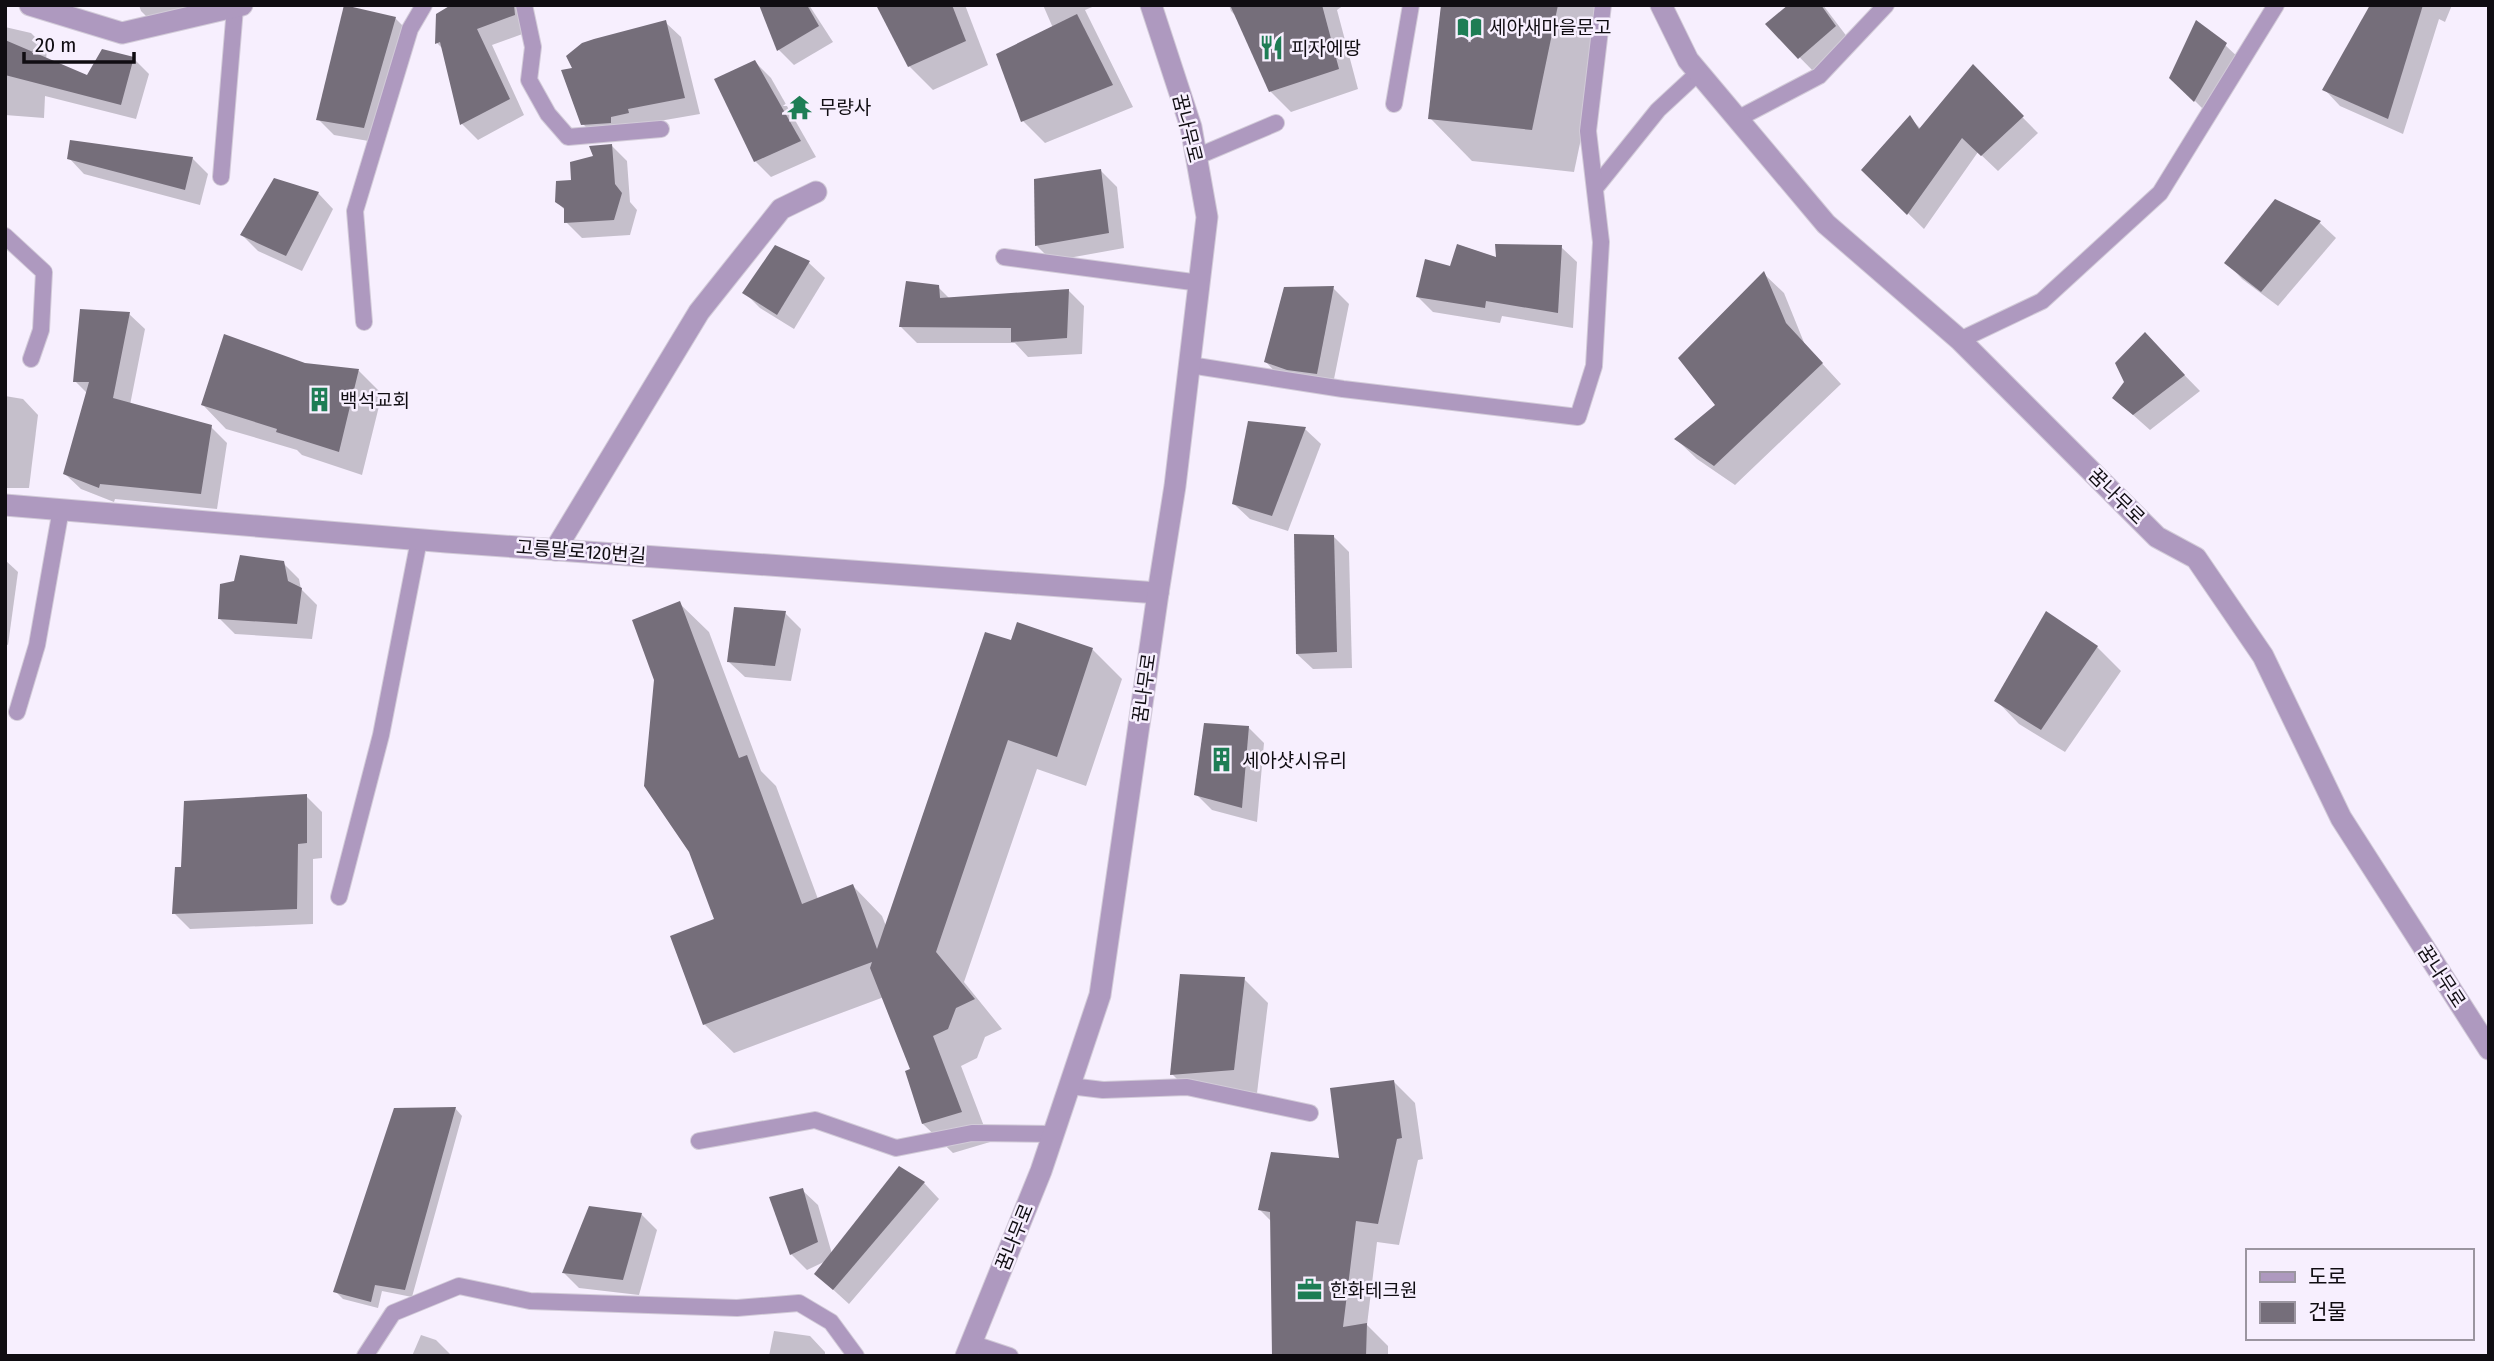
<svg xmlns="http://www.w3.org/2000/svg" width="2494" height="1361" font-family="'Fira Sans Condensed','Noto Sans KR',sans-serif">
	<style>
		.shadow { fill: #0003 }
		.building { fill: #756e7a }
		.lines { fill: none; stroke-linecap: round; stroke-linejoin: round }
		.lane-casing { stroke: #d2cbd8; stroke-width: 18 }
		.street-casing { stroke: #d2cbd8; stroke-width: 23 }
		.lane { stroke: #ae99bf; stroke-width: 16 }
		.street { stroke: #ae99bf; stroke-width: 21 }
		.labels { text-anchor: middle; stroke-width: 5; stroke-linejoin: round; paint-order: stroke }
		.poi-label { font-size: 19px; fill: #100d12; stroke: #f7effe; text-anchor: start }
		.street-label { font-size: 19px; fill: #100d12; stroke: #f7effe }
	</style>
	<rect width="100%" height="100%" fill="#f7effe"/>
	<g class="shadow">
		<polygon points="139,5 206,5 157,27 141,11"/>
		<polygon points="454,5 517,5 528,32 492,45 524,115 478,140 462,124 444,50 437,43"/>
		<polygon points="775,5 809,5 833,42 794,65 779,50"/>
		<polygon points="878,5 965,5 988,65 933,90 909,66"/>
		<polygon points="1043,5 1097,5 1085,10 1133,107 1045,143 1023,121 1053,28"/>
		<polygon points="1229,5 1344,5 1337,10 1358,89 1291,112 1270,91 1238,18 1231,11"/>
		<polygon points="1442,5 1609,5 1574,172 1472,161 1430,118"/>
		<polygon points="1790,5 1823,5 1851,42 1815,73 1767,24"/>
		<polygon points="2372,5 2452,5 2445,22 2439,19 2403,134 2340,106 2325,90"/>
		<polygon points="395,18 411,34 380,143 334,135 318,119"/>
		<polygon points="665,22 681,37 700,114 642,124 599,140 583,124 574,69"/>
		<polygon points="5,27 31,33 47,49 46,60 88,77 133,58 149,74 136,119 45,96 44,118 5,115"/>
		<polygon points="2225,45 2241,60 2210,116 2172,78"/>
		<polygon points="755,62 771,78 816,157 771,177 755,161"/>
		<polygon points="1973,67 2038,133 1998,171 1978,152 1924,229 1864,170 1910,118 1921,129"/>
		<polygon points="612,146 627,161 630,202 637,210 630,235 582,238 566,222 565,210 556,201 572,181"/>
		<polygon points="69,158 192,158 208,174 200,205 84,174"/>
		<polygon points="1101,171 1117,187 1124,248 1052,261 1037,246"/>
		<polygon points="318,193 333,209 302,271 258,251 242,235"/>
		<polygon points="2276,201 2320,223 2336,238 2278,306 2242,279 2227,263"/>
		<polygon points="775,247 809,263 825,278 794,329 760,308 745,293"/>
		<polygon points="1561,247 1577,262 1573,328 1502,316 1500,323 1433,312 1418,297 1451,268"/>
		<polygon points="1764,274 1784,293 1805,345 1841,384 1735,485 1697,459 1677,440 1718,405"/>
		<polygon points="938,287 950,299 1069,291 1084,306 1082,354 1028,357 1015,343 917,343 901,327"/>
		<polygon points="1333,288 1349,304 1332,389 1281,378 1266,362"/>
		<polygon points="129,314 145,329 130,405 211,427 227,443 217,509 115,499 114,502 81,489 65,474 88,394 75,381"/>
		<polygon points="2160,350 2200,391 2150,430 2114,398"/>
		<polygon points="305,365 359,371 382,394 362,475 302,455 297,450 226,429 203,405"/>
		<polygon points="5,396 23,399 38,415 29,488 5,488"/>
		<polygon points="1305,429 1321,444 1288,531 1250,519 1234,504"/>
		<polygon points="1333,536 1349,552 1352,668 1313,669 1297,654"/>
		<polygon points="5,560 18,572 8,645 5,644"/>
		<polygon points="283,563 299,579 301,589 317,605 312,639 235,634 220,619"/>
		<polygon points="679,603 709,632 761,771 776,786 818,899 853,886 882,916 886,926 1018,624 1093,650 1122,679 1086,786 1037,769 964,982 1002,1029 985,1037 977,1058 961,1066 990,1142 953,1153 923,1124 912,1070 884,997 734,1053 704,1024 716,920"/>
		<polygon points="785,613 801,629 791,681 745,677 729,662"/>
		<polygon points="2046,613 2097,647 2121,671 2065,752 2019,724 1996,700"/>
		<polygon points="1248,727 1264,743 1257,822 1212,810 1196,794"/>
		<polygon points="306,796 322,812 322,858 313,859 313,924 190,929 174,913 182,868"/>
		<polygon points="1244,979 1268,1003 1257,1093 1196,1098 1172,1074"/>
		<polygon points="1393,1081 1415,1103 1423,1159 1418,1160 1399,1245 1377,1242 1367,1325 1388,1346 1388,1356 1275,1356 1272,1222 1260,1210 1341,1160"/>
		<polygon points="455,1108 462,1116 412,1297 382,1291 378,1308 343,1299 335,1291"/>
		<polygon points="924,1183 939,1199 849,1304 816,1274 826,1261 807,1270 791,1254 802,1190 818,1205 832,1254"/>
		<polygon points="641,1214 657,1230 639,1295 579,1288 564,1273"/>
		<polygon points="774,1331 810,1336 825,1352 825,1356 769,1356"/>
		<polygon points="421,1335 436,1340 452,1356 412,1356"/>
	</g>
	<g class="building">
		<polygon points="344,5 396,17 364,128 316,120"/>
		<polygon points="451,5 514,5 515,15 477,29 510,99 460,125 440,42 435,44 436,14"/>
		<polygon points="759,5 807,5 819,26 777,51"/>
		<polygon points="876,5 952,5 966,41 908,67"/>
		<polygon points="1230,5 1322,5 1339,69 1269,92"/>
		<polygon points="1441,5 1558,5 1532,130 1428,119"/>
		<polygon points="1788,5 1821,5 1836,26 1798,59 1765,24"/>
		<polygon points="2370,5 2423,5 2388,119 2322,90"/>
		<polygon points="1077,14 1113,85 1021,122 996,54"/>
		<polygon points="666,20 685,98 628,109 629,113 611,117 611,123 581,125 561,70 572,68 566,56 582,43 594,39"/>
		<polygon points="2196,20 2227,43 2194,102 2169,78"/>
		<polygon points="5,40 87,75 102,49 134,57 121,105 5,75"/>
		<polygon points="755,60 801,141 754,162 714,79"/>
		<polygon points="1973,64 2024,116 1981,156 1962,138 1907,215 1861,170 1910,115 1919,129"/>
		<polygon points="70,140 193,157 185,190 67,159"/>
		<polygon points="612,144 615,184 622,193 614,220 564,223 564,208 555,202 556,181 571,180 570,162 593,156 589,146"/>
		<polygon points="1101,169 1109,233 1035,246 1034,179"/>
		<polygon points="274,178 319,192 286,256 240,235"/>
		<polygon points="2275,199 2321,221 2261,292 2224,263"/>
		<polygon points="1457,244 1496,257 1495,244 1562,245 1558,313 1486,301 1485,308 1416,297 1425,259 1450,266"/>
		<polygon points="775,245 810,261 777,315 742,293"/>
		<polygon points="1764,271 1786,323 1823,363 1714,466 1674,439 1715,405 1678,358"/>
		<polygon points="906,281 939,285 940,298 1069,289 1067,338 1011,342 1011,328 899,327"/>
		<polygon points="1334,286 1317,374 1287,370 1264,362 1284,287"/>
		<polygon points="80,309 130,312 113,398 212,425 201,494 100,484 99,488 63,474 89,382 73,382"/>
		<polygon points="2145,332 2185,375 2133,415 2112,398 2124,382 2115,363"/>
		<polygon points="224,334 305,363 359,369 339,452 276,432 277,429 201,405"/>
		<polygon points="1248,421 1306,427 1272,516 1232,504"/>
		<polygon points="1294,534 1334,535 1337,652 1296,654"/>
		<polygon points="240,555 284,561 288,581 302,588 297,624 218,619 220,584 234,581"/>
		<polygon points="680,601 739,758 747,755 802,904 853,884 877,949 985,632 1011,640 1017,622 1093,648 1057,757 1008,740 936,952 975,999 956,1008 948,1029 933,1036 962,1112 922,1124 905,1071 910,1069 870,968 872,962 703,1025 670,936 714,919 689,852 644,786 654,680 632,620"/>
		<polygon points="734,607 786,611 775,666 727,662"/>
		<polygon points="2046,611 2098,646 2041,730 1994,701"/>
		<polygon points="1204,723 1249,726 1242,808 1194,795"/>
		<polygon points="307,794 307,843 298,844 297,909 172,914 175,867 181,867 184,801"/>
		<polygon points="1180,974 1245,977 1234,1070 1170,1075"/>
		<polygon points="1394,1080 1402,1138 1397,1139 1378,1224 1356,1221 1343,1327 1367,1323 1366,1356 1272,1356 1270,1212 1258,1210 1271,1152 1339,1158 1330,1088"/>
		<polygon points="456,1107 405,1290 375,1285 371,1302 333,1292 394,1108"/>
		<polygon points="899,1166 925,1182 833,1290 814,1274"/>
		<polygon points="803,1188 818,1242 790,1255 769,1197"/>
		<polygon points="589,1206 642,1213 623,1280 562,1273"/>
	</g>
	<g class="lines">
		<defs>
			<g id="lane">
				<polyline points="524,5 533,47 529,80 548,114 568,137 661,129"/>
				<polyline points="1394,104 1411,5"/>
				<polyline points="1739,118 1819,76 1886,5"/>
				<polyline points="1196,157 1276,123"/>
				<polyline points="221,177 235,8"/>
				<polyline points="1596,187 1658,110 1699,72"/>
				<polyline points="5,236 44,272 41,330 31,359"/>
				<polyline points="1004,257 1200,283"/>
				<polyline points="364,322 355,211 410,29 424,5"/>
				<polyline points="1960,340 2042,301 2160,193 2276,5"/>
				<polyline points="1190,365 1343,389 1578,417 1594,366 1601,242 1588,131 1603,5"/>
				<polyline points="17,712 37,645 61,509"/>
				<polyline points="339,897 381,735 419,540"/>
				<polyline points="1070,1086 1103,1090 1187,1087 1310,1113"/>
				<polyline points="699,1141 815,1120 896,1148 972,1133 1054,1134"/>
				<polyline points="971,1343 1010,1356"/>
				<polyline points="365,1356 393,1313 459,1286 530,1301 737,1308 799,1303 831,1322 856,1356"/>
			</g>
			<g id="street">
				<polyline points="30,5 122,33 242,5"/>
				<polyline points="1661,5 1688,60 1826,224 1960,340 2157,537 2196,558 2263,656 2341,818 2489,1049"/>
				<polyline points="5,505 447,542 1158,593"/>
				<polyline points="555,550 699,312 781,209 816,192"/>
				<polyline points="966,1356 1041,1171 1100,995 1158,593 1175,486 1207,217 1191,127 1151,5"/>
			</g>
		</defs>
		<use href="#lane" class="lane-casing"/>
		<use href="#street" class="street-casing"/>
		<use href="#lane" class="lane"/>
		<use href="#street" class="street"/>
	</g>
	<defs>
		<symbol id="library-bare" viewBox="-9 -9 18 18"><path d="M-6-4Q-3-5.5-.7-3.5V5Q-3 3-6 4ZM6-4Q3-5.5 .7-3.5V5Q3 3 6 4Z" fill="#1e7d55" stroke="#f7effe" stroke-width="2.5" paint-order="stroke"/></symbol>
		<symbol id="restaurant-bare" viewBox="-9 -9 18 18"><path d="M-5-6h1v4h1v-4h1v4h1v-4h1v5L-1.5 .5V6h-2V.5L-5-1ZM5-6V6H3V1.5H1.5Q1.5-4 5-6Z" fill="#1e7d55" stroke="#f7effe" stroke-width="2.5" paint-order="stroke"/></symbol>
		<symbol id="temple-bare" viewBox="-9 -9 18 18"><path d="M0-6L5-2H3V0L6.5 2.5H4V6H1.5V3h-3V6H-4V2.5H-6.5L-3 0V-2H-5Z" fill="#1e7d55" stroke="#f7effe" stroke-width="2.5" paint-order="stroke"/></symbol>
		<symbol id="building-bare" viewBox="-9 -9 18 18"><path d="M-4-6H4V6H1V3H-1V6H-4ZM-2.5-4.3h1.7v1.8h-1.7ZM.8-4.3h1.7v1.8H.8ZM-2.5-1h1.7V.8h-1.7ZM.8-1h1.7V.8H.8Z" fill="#1e7d55" stroke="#f7effe" stroke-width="2.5" paint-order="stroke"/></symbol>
		<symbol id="office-bare" viewBox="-9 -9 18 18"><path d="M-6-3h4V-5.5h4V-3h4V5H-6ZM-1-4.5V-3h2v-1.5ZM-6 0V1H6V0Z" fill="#1e7d55" stroke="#f7effe" stroke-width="2.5" paint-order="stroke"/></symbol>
	</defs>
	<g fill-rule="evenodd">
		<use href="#library-bare" x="1452" y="10" width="35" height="35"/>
		<use href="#restaurant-bare" x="1254" y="30" width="35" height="35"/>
		<use href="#temple-bare" x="782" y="90" width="35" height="35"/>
		<use href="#building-bare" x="302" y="382" width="35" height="35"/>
		<use href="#building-bare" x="1204" y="742" width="35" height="35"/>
		<use href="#office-bare" x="1292" y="1272" width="35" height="35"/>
	</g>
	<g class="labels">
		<g class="poi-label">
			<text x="1489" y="34">세아새마을문고</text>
			<text x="1291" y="55">피자에땅</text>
			<text x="819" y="114">무량사</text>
			<text x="340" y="407">백석교회</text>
			<text x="1242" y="767">세아샷시유리</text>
			<text x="1330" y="1297">한화테크원</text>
		</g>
		<g class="street-label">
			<text transform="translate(1188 128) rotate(76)" y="7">꿈나무로</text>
			<text transform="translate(2117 496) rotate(45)" y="7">꿈나무로</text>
			<text transform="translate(581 551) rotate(4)" y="7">고릉말로120번길</text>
			<text transform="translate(1144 688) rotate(-82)" y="7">꿈나무로</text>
			<text transform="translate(2442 976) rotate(57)" y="7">꿈나무로</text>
			<text transform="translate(1014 1237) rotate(-68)" y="7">꿈나무로</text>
		</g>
	</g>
	<rect width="2494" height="1361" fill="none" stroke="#100d12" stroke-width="14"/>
	<rect x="2246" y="1249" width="228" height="91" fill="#f7effe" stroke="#9b95a0" stroke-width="2"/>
	<rect x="2260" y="1272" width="35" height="10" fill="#ae99bf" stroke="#9b95a0" stroke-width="2"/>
	<text x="2308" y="1284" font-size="21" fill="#100d12">도로</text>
	<rect x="2260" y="1302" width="35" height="21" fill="#756e7a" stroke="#9b95a0" stroke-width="2"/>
	<text x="2308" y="1319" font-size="21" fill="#100d12">건물</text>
	<path d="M24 52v10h110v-10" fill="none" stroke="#100d12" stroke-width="3.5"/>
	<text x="35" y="52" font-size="21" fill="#100d12" stroke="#f7effe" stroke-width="5" paint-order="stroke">20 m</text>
</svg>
